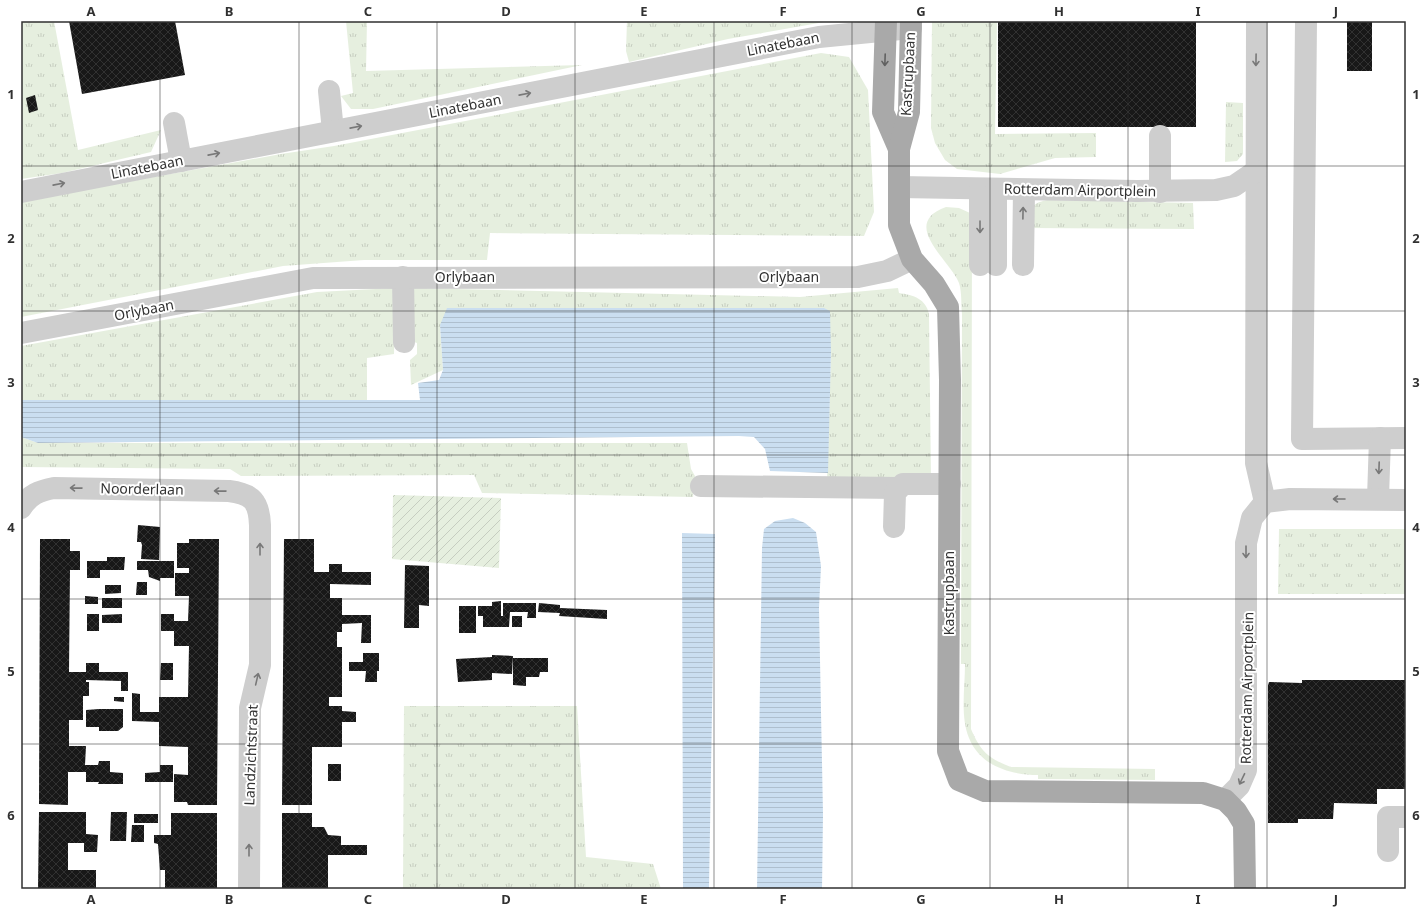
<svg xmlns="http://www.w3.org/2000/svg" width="1427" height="910" font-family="'Noto Sans',sans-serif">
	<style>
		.grass { fill: url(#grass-tufts) }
		.garden { fill: url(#garden-furrows) }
		.water { fill: url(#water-rules) }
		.building { fill: url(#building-cross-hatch) }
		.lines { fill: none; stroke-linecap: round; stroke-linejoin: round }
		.minor { stroke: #cecece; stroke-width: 22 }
		.major { stroke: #a9a9a9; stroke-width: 22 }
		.oneway { stroke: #616161 }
		.oneway2 { stroke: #787878 }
		.grid { fill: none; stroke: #313131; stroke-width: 1; stroke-opacity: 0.55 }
		.labels { text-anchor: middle; stroke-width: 4; stroke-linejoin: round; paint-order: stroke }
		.street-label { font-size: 14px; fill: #313131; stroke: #fff }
		.neatline { fill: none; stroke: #313131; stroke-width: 1.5 }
		.grid-label { font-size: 13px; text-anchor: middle; font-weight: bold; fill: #313131 }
	</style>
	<defs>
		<pattern id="grass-tufts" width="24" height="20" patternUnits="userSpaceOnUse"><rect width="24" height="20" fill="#e6efdf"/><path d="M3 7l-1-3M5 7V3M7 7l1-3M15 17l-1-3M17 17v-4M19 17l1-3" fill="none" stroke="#c6cdc0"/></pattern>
		<pattern id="garden-furrows" width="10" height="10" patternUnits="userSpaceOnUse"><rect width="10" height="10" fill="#e6efdf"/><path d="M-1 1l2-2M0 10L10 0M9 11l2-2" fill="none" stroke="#c6cdc0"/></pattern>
		<pattern id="water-rules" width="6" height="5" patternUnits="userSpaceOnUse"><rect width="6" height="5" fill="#cadef0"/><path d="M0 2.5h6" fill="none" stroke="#aebfce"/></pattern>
		<pattern id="building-cross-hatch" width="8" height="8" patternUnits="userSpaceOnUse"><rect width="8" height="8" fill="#181818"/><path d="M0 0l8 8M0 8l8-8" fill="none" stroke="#313131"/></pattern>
	</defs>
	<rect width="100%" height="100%" fill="#fff"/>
	<g class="grass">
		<polygon points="21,21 54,21 78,150 161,130 151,152 62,173 21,179"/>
		<polygon points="346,21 367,21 366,71 582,65 373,109 351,109 341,96 353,93"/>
		<polygon points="627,21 830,21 728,39 629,62 626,51"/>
		<polygon points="932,21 997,21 995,134 1096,133 1096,157 1055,158 1000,174 957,169 945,160 935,143 931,128"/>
		<polygon points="821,53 849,57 868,90 874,212 864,236 490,233 487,260 364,260 283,266 21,317 21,201 281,154 334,146"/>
		<polygon points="1226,102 1243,103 1243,154 1237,161 1225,162"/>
		<path d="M1047,200l146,3 1,26 -166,-1c2,-17 0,-24 19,-28z"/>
		<path d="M946,207l13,1 11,5 2,21 -1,495c10,23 17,29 40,38l144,2v11l-117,-1v-4c-27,0 -58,-9 -69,-37 -9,-22 -4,-50 -4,-74h-4l1,-350c-1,-9 0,-22 -3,-31 -9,-23 -60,-59 -13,-76z"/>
		<polygon points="395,288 394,354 367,358 367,401 21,400 21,346 317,292"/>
		<path d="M412,288l388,9 98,-9 1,5c15,2 27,6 30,21l2,166 -104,1 4,-129 -391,-27 3,45 -32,15 -1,-25 7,-6v-11l-6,-2z"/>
		<polygon points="21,437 38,443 687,443 691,469 695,476 693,497 482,493 474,475 241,476 230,469 21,467"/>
		<polygon points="1279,529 1406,529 1406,594 1278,594"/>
		<polygon points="404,706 577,706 586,857 653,864 661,889 403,889"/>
	</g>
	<polygon class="garden" points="393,495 501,498 499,568 392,559"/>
	<g class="water">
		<polygon points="447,308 824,308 830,311 831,352 828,473 770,471 765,449 754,437 739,436 38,443 21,437 21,400 420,400 418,383 439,380 443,370 440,325"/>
		<polygon points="793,518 805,523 816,532 821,566 819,608 823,814 822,889 757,889 762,548 764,529 775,521"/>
		<polygon points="682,533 715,534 709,889 683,889"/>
	</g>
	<g class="building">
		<polygon points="69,21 175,21 185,75 82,94"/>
		<rect x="998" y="21" width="198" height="106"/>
		<rect x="1347" y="22" width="25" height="49"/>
		<polygon points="35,95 38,110 29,113 26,98"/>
		<polygon points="138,525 160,527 159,560 141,559 142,545 141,542 137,542"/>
		<polygon points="40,539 70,539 70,551 80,551 80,570 70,570 69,672 86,672 86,663 99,663 99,672 128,672 128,691 121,691 121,681 86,680 86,682 89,682 89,696 83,696 83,720 69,720 69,746 86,746 85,765 98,765 99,761 110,761 110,772 123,773 123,784 98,784 99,782 86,782 86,772 68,772 68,805 39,804"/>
		<polygon points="189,539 219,539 217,805 188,805 187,802 174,802 174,774 188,775 188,747 159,746 159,722 132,721 132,693 140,694 140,712 159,712 159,697 188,697 189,646 174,646 174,631 161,631 161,614 174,614 174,621 188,621 189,596 175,596 175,573 189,573 189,568 177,568 177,543 189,543"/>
		<polygon points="284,539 314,539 314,572 329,572 329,564 342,564 342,572 371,572 371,585 330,584 330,598 342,598 342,615 371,615 371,643 361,643 362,623 342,624 342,632 337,632 337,647 342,647 342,697 329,697 329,706 342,706 342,711 356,712 356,722 342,722 342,747 312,747 312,805 282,805"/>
		<polygon points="107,557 125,557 124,570 100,570 100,578 87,578 87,561 107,561"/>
		<polygon points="137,561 174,561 174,578 160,578 160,581 149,577 148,570 137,570"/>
		<polygon points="405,565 429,566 429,606 419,605 419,628 404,628"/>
		<polygon points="137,582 147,582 147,595 136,595"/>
		<polygon points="105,585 121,585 121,593 105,594"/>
		<polygon points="85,596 98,597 98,604 85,604"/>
		<rect x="102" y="598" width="20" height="10"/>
		<polygon points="501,601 501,616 503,616 503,603 536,603 536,618 527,618 528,612 510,612 509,627 483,627 483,616 478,616 478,606 492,606 492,602"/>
		<polygon points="539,603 560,605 560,608 607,610 607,619 559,616 560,613 538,612"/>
		<rect x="459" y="606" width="17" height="27"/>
		<rect x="87" y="614" width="12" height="17"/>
		<polygon points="122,614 122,623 102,623 102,615"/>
		<rect x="512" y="616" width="10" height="11"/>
		<polygon points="363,653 379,653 379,671 377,671 377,682 365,682 366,671 349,671 349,662 363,662"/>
		<polygon points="492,655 513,656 512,674 492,673 492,680 458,682 456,659 492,657"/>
		<polygon points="513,658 548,658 548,672 540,672 539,677 526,677 526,686 513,685"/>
		<polygon points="161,663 173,663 173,680 160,680"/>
		<polygon points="1302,680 1406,680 1406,789 1377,789 1377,804 1334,803 1333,819 1298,819 1298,823 1268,823 1268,685 1269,682 1302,683"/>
		<polygon points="114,697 124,697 124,702 114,701"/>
		<polygon points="99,709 123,709 123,727 118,731 99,731 99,727 86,727 86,710"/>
		<rect x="328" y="764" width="13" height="17"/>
		<polygon points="160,765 173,765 173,782 145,782 145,773 160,772"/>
		<polygon points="39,812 86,812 86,834 98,835 97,852 84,852 84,843 68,843 68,870 96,870 96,889 38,889"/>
		<polygon points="111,812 127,812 126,841 110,841"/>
		<polygon points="171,813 217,813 217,889 165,889 165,870 160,870 158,844 154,843 154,835 171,835"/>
		<polygon points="282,813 312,813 312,827 324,827 328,835 341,836 341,845 367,845 367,855 328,855 328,889 282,889"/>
		<rect x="134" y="814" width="24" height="9"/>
		<polygon points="132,825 144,825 144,842 131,842"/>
	</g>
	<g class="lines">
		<g class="minor">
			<polyline points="1257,21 1256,463 1265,502"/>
			<polyline points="1306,21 1302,439 1406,438"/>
			<polyline points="329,91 333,131"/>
			<polyline points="174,123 181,161"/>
			<polyline points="899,187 1137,191 1216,190 1234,186 1256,171"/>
			<polyline points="980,189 980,265"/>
			<polyline points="21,192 819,37 911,28"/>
			<polyline points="1160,192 1160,136"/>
			<polyline points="996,265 996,189"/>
			<polyline points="1023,265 1024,190"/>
			<polyline points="403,277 404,342"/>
			<polyline points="21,333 313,278 858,277 887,271 912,259"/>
			<polyline points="701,486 899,488"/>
			<polyline points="1378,498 1380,438"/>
			<path d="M21,508c9,-14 18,-17 33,-20l175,3c23,3 30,10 31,34v140l-10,43 -1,181"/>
			<polyline points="894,527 895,493 903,484 950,484"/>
			<polyline points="1225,800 1239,786 1246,770 1246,543 1252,518 1265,502 1290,499 1406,500"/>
			<polyline points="1388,851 1388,817 1406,817"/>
		</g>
		<g class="major">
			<polyline points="886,21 883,112 899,149"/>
			<polyline points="911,21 909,112 899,149 899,225 912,259 934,284 948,307 950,380 948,751 959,780 985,791 1203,793 1225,800 1236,811 1244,824 1245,889"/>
		</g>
	</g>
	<defs><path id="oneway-shaft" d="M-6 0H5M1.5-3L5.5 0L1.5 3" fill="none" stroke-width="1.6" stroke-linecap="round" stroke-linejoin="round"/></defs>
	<use class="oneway" href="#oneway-shaft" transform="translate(885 60) rotate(92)"/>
	<g class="oneway2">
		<use href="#oneway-shaft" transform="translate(1256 60) rotate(91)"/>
		<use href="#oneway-shaft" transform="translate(525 94) rotate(-11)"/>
		<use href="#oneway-shaft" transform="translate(356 127) rotate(-11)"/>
		<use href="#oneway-shaft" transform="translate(214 154) rotate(-11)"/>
		<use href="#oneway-shaft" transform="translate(59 184) rotate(-11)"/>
		<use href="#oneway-shaft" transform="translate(1023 213) rotate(-89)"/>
		<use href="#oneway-shaft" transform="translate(980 227) rotate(90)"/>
		<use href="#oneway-shaft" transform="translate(1379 468) rotate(92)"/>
		<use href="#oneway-shaft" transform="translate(76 488) rotate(-179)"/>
		<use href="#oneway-shaft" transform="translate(220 491) rotate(-179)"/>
		<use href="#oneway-shaft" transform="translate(1339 499) rotate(180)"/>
		<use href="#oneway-shaft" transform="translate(260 549) rotate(-90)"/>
		<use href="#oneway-shaft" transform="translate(1246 552) rotate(90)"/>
		<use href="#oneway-shaft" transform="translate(257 679) rotate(-77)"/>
		<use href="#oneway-shaft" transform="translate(1242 779) rotate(116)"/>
		<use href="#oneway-shaft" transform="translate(249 850) rotate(-90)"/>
	</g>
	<path class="grid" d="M160,21v868M299,21v868M437,21v868M575,21v868M714,21v868M852,21v868M990,21v868M1128,21v868M1267,21v868M21,166h1385M21,311h1385M21,455h1385M21,599h1385M21,744h1385"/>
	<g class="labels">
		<g class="street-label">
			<text transform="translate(783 44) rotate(-11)" y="5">Linatebaan</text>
			<text transform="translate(908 74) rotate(-87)" y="5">Kastrupbaan</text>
			<text transform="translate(465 106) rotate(-11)" y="5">Linatebaan</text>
			<text transform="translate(147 167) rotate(-11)" y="5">Linatebaan</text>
			<text transform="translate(1080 190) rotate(1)" y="5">Rotterdam Airportplein</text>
			<text x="465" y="282">Orlybaan</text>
			<text x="789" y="282">Orlybaan</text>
			<text transform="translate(144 310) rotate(-11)" y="5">Orlybaan</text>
			<text transform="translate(142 489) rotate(1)" y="5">Noorderlaan</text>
			<text transform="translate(949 593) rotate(-90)" y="5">Kastrupbaan</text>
			<text transform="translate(1247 688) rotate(-89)" y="5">Rotterdam Airportplein</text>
			<text transform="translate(251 755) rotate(-88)" y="5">Landzichtstraat</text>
		</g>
	</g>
	<rect width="1427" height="910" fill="none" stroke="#ffffff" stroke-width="44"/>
	<rect x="22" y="22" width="1383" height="866" class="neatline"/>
	<g class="grid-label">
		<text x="91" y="16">A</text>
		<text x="229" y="16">B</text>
		<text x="368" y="16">C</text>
		<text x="506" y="16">D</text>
		<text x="644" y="16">E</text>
		<text x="783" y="16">F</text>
		<text x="921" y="16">G</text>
		<text x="1059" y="16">H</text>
		<text x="1198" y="16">I</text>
		<text x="1336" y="16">J</text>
		<text x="11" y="99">1</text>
		<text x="1416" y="99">1</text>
		<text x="11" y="243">2</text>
		<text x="1416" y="243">2</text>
		<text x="11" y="387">3</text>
		<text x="1416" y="387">3</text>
		<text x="11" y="532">4</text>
		<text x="1416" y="532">4</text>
		<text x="11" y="676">5</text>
		<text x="1416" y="676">5</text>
		<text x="11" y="820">6</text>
		<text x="1416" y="820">6</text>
		<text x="91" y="904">A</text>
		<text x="229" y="904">B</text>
		<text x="368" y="904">C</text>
		<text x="506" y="904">D</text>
		<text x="644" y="904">E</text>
		<text x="783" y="904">F</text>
		<text x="921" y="904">G</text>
		<text x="1059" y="904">H</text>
		<text x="1198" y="904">I</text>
		<text x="1336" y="904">J</text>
	</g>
</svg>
